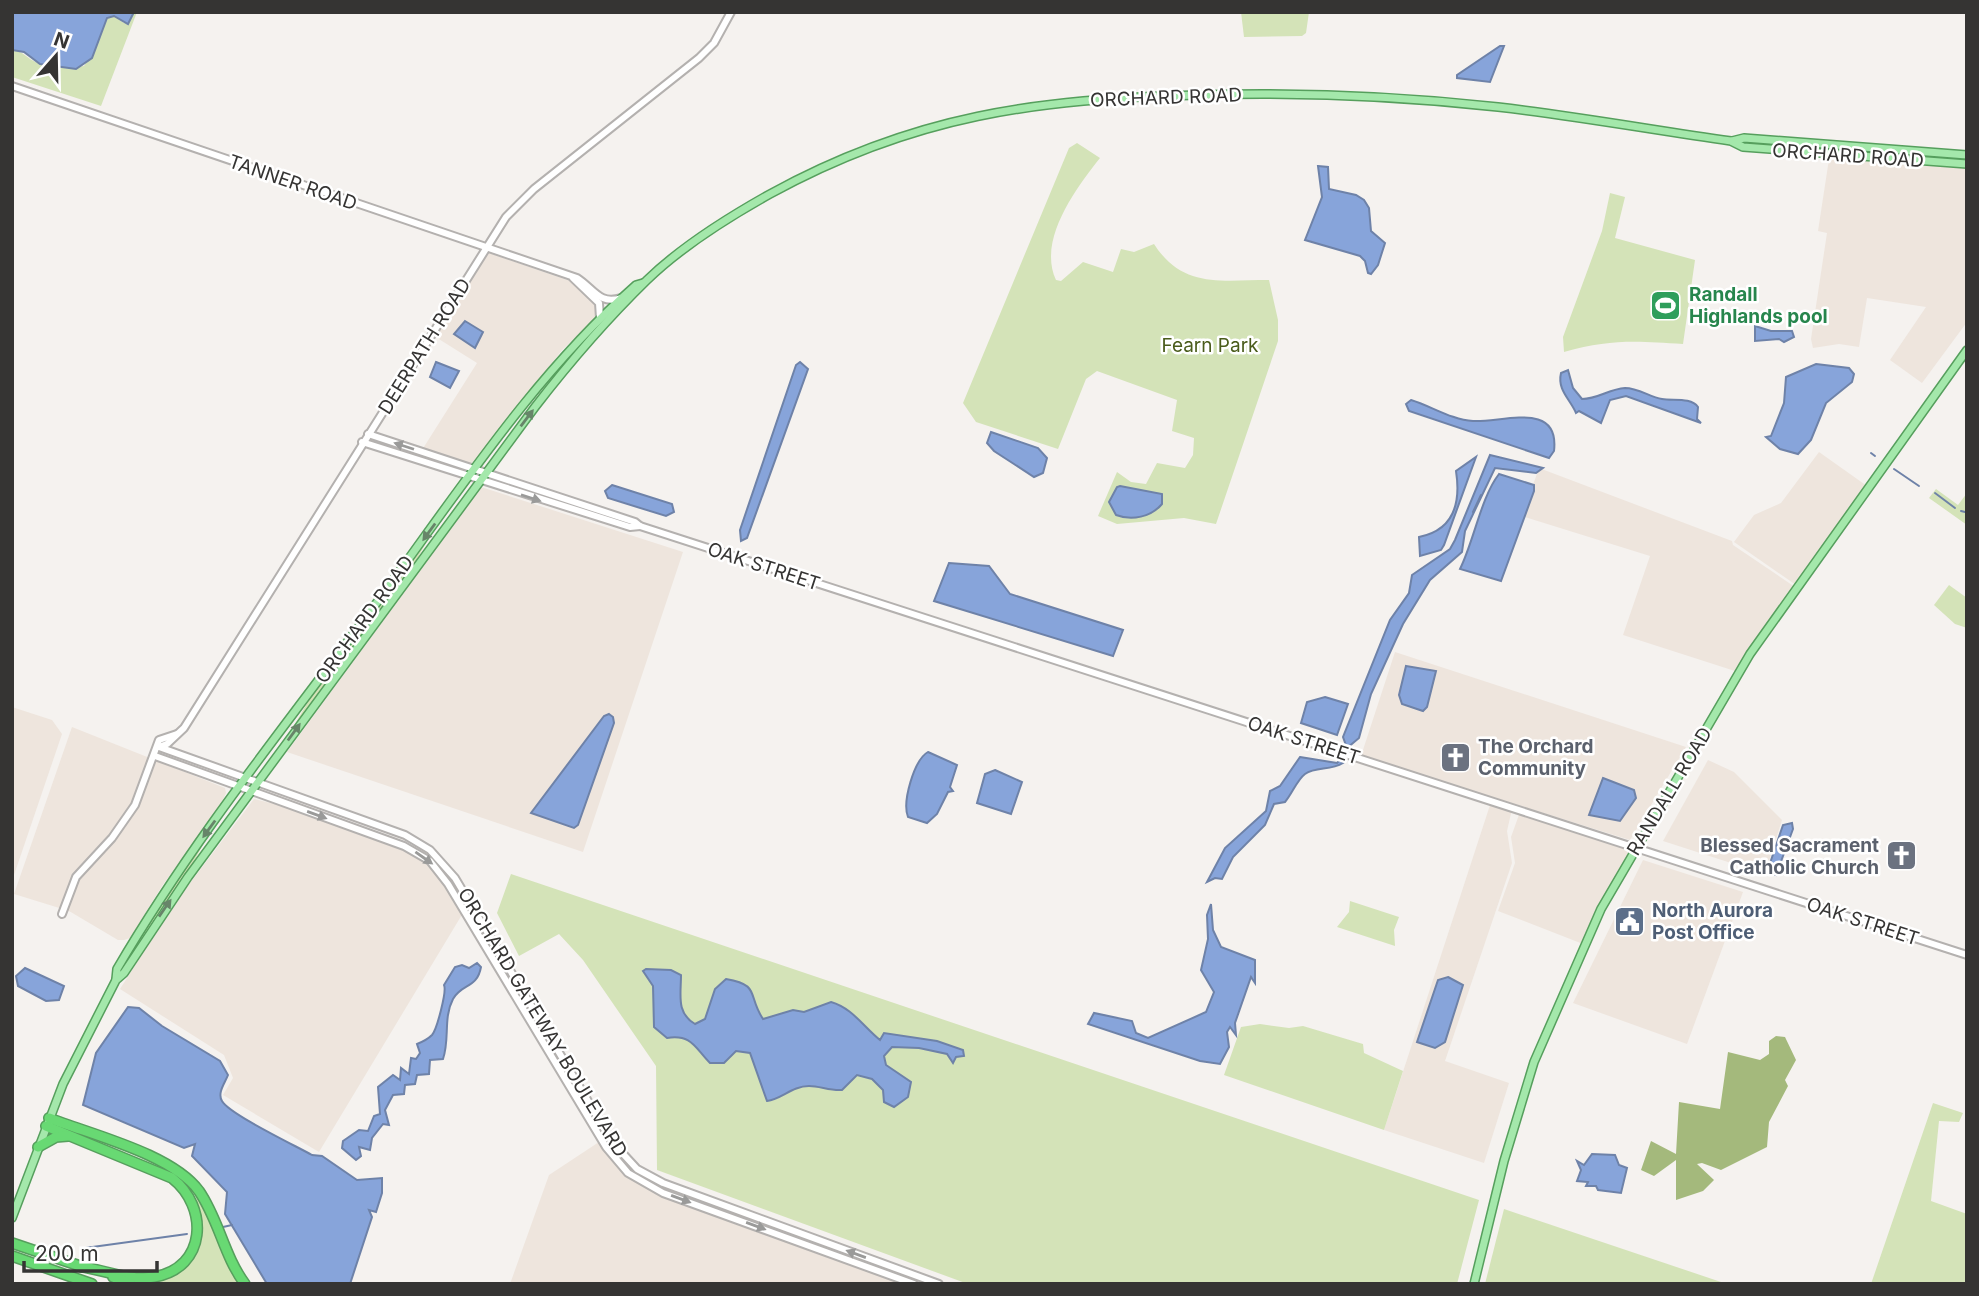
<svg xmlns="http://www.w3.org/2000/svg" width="1979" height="1296" font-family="Inter,sans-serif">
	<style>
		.built { fill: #eee5dd }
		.green { fill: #d4e3b8 }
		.forest { fill: #a4b97c }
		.water { fill: #87a4da; stroke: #6e82a8; stroke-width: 2 }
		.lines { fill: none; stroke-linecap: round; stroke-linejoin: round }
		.stream { stroke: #6e82a8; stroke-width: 2 }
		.minor-casing { stroke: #b4b1af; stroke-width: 10 }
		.major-casing { stroke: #569f5d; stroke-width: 10 }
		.highway-casing { stroke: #569f5d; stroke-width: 12 }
		.minor { stroke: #fff; stroke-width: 6 }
		.major { stroke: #a4e8ab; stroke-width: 7 }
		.highway { stroke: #68d973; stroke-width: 9 }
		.oneway { fill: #678569 }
		.oneway2 { fill: #9a9a99 }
		.labels { text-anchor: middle; stroke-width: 5; stroke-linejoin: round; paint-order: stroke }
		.street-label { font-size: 19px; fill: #353433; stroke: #fff }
		.leisure-label { font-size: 19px; font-weight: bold; fill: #27864d; stroke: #fff; text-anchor: start }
		.park-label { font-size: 19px; fill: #4a5c1b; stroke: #fff }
		.worship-label { font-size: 19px; font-weight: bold; fill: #5b616d; stroke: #fff; text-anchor: start }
		.service-label { font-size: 19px; font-weight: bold; fill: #4e5e75; stroke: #fff; text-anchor: start }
	</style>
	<rect width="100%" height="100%" fill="#f5f2ef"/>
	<g class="built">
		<polygon points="1829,159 1967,167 1967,322 1922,383 1890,360 1926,307 1867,298 1859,347 1839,344 1813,348 1811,339 1827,233 1818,231"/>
		<polygon points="489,253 570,281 597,304 598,316 562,350 474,467 422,450 477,363 434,336"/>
		<polygon points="1819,452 1867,486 1796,585 1734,542 1754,515 1781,503"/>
		<polygon points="1539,468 1732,541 1733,545 1795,587 1738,672 1623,635 1650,556 1522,516"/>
		<polygon points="481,487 683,552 583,852 287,752"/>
		<polygon points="1395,652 1686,747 1630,840 1361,756"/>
		<polygon points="12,707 52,720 62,734 12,881"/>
		<polygon points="72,727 225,788 226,793 218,810 162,886 130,938 124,940 118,940 69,911 14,894"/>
		<polygon points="1708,760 1734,772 1782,820 1765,874 1663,841"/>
		<polygon points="254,799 287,807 409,851 435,870 463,913 319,1152 223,1095 233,1078 224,1055 120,989 174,904"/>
		<polygon points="1491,802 1512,809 1507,831 1512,863 1445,1061 1509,1083 1484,1163 1384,1130"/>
		<polygon points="1520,812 1633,848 1583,944 1498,911 1515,863 1511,837"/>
		<polygon points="1643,860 1743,892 1687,1044 1573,1003"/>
		<polygon points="599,1142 619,1169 646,1188 907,1284 510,1284 549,1175"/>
	</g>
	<g class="green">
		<path d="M134,12h3l-36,94 -89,-29v-27c12,1 15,9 26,13 14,5 31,5 46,3l13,-21 10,-27 7,-2 10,7 6,-2z"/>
		<polygon points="1241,12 1309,12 1306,33 1302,36 1244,37"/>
		<path d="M1077,143l23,15c-23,29 -63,82 -44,122l5,1 22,-19 30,10 8,-23 13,3 20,-8c29,45 67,36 115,36l9,40v21l-62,183 -32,-6 -67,6 -19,-8 19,-44 14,10 15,2 11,-21 28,5 8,-13 1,-17 -22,-7 5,-31 -80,-29 -11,8 -28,70 -82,-27 -13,-19 106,-255z"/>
		<path d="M1610,193l15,4 -10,41 80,22 -12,84c-47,-3 -73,-5 -119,8l-1,-15 39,-106z"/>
		<polygon points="1936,489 1958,505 1967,493 1967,525 1929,498"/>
		<polygon points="432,532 412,568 292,729 315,690"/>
		<polygon points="1949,585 1967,598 1967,628 1955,624 1934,605"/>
		<polygon points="207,837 187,874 120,974 118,973 178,877"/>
		<polygon points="511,874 1479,1200 1457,1284 968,1284 657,1170 656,1066 583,960 559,934 519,956 497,913"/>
		<polygon points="1350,901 1399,917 1394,930 1395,946 1337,927 1349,912"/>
		<polygon points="1260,1024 1289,1028 1303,1026 1363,1044 1364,1053 1403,1071 1384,1130 1224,1075 1241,1027"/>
		<polygon points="1933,1103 1963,1113 1959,1122 1939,1121 1931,1201 1967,1214 1967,1284 1871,1284"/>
		<path d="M193,1189c19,30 30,64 48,95l-95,-2 20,-5 33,-40 2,-24z"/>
		<polygon points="1504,1209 1727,1284 1485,1284"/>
	</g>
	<polygon class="forest" points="1776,1036 1785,1037 1796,1060 1785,1080 1788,1086 1769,1122 1767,1147 1721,1170 1702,1163 1697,1164 1714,1180 1703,1191 1676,1200 1676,1160 1654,1176 1641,1170 1651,1141 1676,1154 1679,1102 1720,1109 1728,1052 1760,1060 1769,1054 1769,1041"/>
	<g class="water">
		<polygon points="12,12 134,12 128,24 114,16 107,18 92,58 76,69 40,64 24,52 12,50"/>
		<polygon points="1500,46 1504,46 1490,82 1457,78 1457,75"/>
		<polygon points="1318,166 1328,167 1329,189 1356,195 1364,200 1369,208 1371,231 1385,243 1378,265 1371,274 1368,273 1365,261 1360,256 1305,240 1322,197"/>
		<polygon points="465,321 483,332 475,348 454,334"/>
		<polygon points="1755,326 1771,331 1792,331 1794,337 1784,342 1779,339 1755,341"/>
		<polygon points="436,362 459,371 450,388 430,377"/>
		<polygon points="800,362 808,369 747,538 741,541 740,530 796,365"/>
		<polygon points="1816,364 1849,368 1854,374 1852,382 1826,403 1811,440 1798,454 1780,449 1766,437 1771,436 1784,403 1786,377"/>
		<path d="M1568,370l5,18 9,11c16,0 27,-10 43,-11 13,0 25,9 37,11 11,2 29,-2 36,8l-1,12 4,4 -75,-27 -16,4 -9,23 -22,-12 -3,2c-6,-14 -19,-23 -15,-40z"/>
		<path d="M1411,400c20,6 41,20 62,21 28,2 87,-21 81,30l-5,7 -140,-47 -3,-7z"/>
		<polygon points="991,432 1038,448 1047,458 1043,473 1034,477 994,451 987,443"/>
		<polygon points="1490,455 1543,468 1536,473 1495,468 1465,531 1462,552 1430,580 1403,624 1371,694 1359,738 1347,748 1343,737 1390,620 1409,593 1412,575 1450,549 1455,540"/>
		<path d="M1476,457l-32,88 -3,5 -21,6 -1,-19c35,-7 42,-34 37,-66z"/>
		<path d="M1499,474l35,11v6l-33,90 -41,-12c14,-28 21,-72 39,-95z"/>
		<polygon points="612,485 672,504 674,512 666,516 608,498 605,491"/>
		<path d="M1120,486l42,8v10c-11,13 -30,17 -46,11l-7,-13 8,-15z"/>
		<polygon points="949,563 989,566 1010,594 1123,630 1113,656 934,601"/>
		<polygon points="1406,666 1436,671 1427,707 1423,711 1402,704 1399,695"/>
		<polygon points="1325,697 1348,704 1337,735 1301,723 1307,702"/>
		<polygon points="609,714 613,717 614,723 578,825 574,828 531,813 604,716"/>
		<path d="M928,752l29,13 -7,22 3,4 -5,1 -11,22 -10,9 -19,-6c-6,-15 6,-57 20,-65z"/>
		<path d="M1300,757l37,6 3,-3 3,3c-13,8 -27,3 -38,11 -8,6 -13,20 -20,28l-11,2 -9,21 -32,32 -11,22 -7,-1 -8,4 18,-34 41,-37 4,-20 10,-5z"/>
		<polygon points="995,770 1022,782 1011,814 977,803 985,774"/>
		<polygon points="1603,778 1634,790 1636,798 1620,821 1589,815"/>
		<polygon points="1792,823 1793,829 1776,875 1767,872 1783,825"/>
		<polygon points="1211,904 1213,930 1221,947 1255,960 1255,983 1251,977 1235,1023 1236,1035 1230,1027 1227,1032 1229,1047 1220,1064 1200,1061 1088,1024 1094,1013 1132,1021 1136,1033 1148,1038 1206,1012 1214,992 1201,970 1208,939 1207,915"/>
		<path d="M477,963l4,4c-4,22 -19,16 -28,32 -10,19 -3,40 -10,60l-13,1 -1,14 -12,1 -2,9 -10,1 -1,9 -11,1 -8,15 4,15 -6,-1 -11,14 -2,12 -11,-3 2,9 -5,4 -14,-12 1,-7 16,-11 9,1 6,-15 6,-2 -2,-27 15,-12 7,5 1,-12 8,6 2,-16 5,1 4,-6 -3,-9c5,-2 11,-5 15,-9 5,-6 15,-44 12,-50l11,-18 7,-2 7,3z"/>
		<polygon points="25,968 64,986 59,1000 46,1001 18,986 16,976"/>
		<path d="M646,969l25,1 10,5c0,20 -5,38 14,49l10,-5 10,-30 11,-10c35,6 21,16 37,40l30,-9 11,2 27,-10c21,6 32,24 49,38l4,-7 53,8 26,9 1,6 -8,1 -3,6 -6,-9 -28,-6 -27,-1 -8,9 2,9 25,17 -3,15 -14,10 -10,-5 -1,-12 -11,-11 -15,-4 -15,15c-12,1 -22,-4 -33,-4 -17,0 -27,13 -42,15l-17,-48 -14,-2 -12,12h-14c-15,-15 -18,-29 -43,-25l-13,-11 -1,-41 -10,-15z"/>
		<polygon points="1448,977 1463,985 1445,1042 1435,1048 1417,1042 1438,980"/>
		<path d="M128,1007l11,1 23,18 58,35 8,14c-3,8 -11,18 -6,26 7,13 74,45 90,54l10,1 35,24 25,-2v15l-6,19 -7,-2 3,7 -22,67h-83l-42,-70 2,-22 -35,-36 3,-12 -11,4 -101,-43 13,-52z"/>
		<polygon points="1592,1154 1615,1155 1619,1165 1627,1168 1621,1193 1598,1190 1596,1186 1586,1186 1588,1182 1577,1181 1581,1170 1577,1161 1584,1165"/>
	</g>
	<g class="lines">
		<g class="stream">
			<polyline points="1871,453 1875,456"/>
			<polyline points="1894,469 1919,486"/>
			<polyline points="1935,493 1955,508"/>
			<polyline points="1961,511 1965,512"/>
			<polyline points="1473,512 1481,495"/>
			<polyline points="223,1227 232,1225"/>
			<polyline points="83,1253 85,1248 187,1234"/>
		</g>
		<defs>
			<g id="minor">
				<path d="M12,86l565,192c17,11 22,27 44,20"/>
				<polyline points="573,278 599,303 600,318"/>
				<polyline points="368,434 635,522 640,526 1967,955"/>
				<polyline points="362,442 630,527 640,526"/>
				<polyline points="159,747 405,835 430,850 455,878 613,1143 637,1169 663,1183 939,1284"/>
				<polyline points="159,747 167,744 184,728 506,217 534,189 699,58 714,43 731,12"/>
				<polyline points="155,756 404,846 430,861 448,884 606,1147 628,1173 663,1193 914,1284"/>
				<polyline points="62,914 76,877 112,838 135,805 159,740 177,734"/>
			</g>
			<g id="major">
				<polyline points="1732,141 1744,138 1967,155"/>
				<path d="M116,979l1,-10c76,-130 172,-248 261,-368 81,-110 155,-225 258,-316l7,-2"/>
				<path d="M12,1218l51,-134 53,-104 8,-7 64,-96 347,-470c34,-44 72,-88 112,-127 35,-34 80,-62 123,-86 144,-79 267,-95 428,-99 100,-3 200,1 300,12 78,9 155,23 233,34l12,6 224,17"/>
				<polyline points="1474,1284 1504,1161 1534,1062 1601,909 1750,654 1967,350"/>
			</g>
			<g id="highway">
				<path d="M49,1118c43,17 123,36 150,73 20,29 25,65 46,93"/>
				<path d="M46,1126l126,52c37,29 35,90 -18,99 -23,4 -52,-7 -75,-11"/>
				<polyline points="38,1147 56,1137 68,1136"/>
				<polyline points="12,1243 83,1267"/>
				<polyline points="12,1256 92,1284"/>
				<polyline points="113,1277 131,1284"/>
			</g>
		</defs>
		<use href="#minor" class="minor-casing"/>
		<use href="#major" class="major-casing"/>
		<use href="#highway" class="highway-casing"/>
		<use href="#minor" class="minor"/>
		<use href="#major" class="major"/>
		<use href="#highway" class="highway"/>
	</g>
	<defs><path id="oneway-solid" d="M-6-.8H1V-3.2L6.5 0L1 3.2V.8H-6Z" transform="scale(1.75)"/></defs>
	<g class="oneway">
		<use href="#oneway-solid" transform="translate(527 418) rotate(-53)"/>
		<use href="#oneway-solid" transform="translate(429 532) rotate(126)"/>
		<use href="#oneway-solid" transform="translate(294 732) rotate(-54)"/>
		<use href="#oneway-solid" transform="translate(209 829) rotate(126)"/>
		<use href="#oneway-solid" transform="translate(165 908) rotate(-55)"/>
	</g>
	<g class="oneway2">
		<use href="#oneway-solid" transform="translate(404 446) rotate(-162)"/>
		<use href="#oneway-solid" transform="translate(531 498) rotate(18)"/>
		<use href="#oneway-solid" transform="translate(317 815) rotate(20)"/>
		<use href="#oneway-solid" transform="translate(424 858) rotate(35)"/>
		<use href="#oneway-solid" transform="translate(681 1199) rotate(20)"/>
		<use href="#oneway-solid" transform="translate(756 1226) rotate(20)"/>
		<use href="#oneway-solid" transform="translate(856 1254) rotate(-160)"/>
	</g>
	<defs>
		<symbol id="stadium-square" viewBox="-11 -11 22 22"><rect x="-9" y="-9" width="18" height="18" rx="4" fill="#2e9e5b" stroke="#fff"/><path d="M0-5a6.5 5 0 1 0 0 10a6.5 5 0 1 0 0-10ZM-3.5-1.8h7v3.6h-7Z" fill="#fff"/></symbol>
		<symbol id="church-square" viewBox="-11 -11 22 22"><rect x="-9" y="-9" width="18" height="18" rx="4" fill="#6b7280" stroke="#fff"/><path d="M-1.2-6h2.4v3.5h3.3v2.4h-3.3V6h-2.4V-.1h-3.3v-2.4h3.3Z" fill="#fff"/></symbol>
		<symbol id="civic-square" viewBox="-11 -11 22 22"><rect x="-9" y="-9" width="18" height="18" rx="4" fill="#5c6f8a" stroke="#fff"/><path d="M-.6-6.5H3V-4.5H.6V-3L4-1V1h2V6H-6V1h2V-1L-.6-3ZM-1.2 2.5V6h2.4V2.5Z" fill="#fff"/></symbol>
	</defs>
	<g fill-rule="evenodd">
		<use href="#stadium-square" x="1648" y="288" width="35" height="35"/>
		<use href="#church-square" x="1438" y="740" width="35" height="35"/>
		<use href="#church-square" x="1884" y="838" width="35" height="35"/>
		<use href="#civic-square" x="1612" y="904" width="35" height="35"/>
	</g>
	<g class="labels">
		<g class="street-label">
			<text transform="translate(1166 97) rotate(-2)" y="7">ORCHARD ROAD</text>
			<text transform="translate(1848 155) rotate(4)" y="7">ORCHARD ROAD</text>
			<text transform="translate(293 182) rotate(19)" y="7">TANNER ROAD</text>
			<text transform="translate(424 346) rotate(-58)" y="7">DEERPATH ROAD</text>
			<text transform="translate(764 566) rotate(18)" y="7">OAK STREET</text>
			<text transform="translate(364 619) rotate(-54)" y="7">ORCHARD ROAD</text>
			<text transform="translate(1304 740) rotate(18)" y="7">OAK STREET</text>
			<text transform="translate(1669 791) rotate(-59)" y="7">RANDALL ROAD</text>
			<text transform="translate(1863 921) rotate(18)" y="7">OAK STREET</text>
			<text transform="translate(543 1022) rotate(59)" y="7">ORCHARD GATEWAY BOULEVARD</text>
		</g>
		<g class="leisure-label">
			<text x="1689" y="301">Randall<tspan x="1689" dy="22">Highlands pool</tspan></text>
		</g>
		<g class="park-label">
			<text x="1210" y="352">Fearn Park</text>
		</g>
		<g class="worship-label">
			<text x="1478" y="753">The Orchard<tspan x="1478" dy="22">Community</tspan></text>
			<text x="1879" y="852" text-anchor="end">Blessed Sacrament<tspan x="1879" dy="22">Catholic Church</tspan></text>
		</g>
		<g class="service-label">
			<text x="1652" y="917">North Aurora<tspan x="1652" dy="22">Post Office</tspan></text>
		</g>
	</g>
	<rect width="1979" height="1296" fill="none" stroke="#353433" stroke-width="28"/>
	<g transform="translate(56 56) rotate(20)" stroke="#ffffff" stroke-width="5" paint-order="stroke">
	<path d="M0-5L12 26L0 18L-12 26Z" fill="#353433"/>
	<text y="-10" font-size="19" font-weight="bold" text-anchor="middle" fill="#353433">N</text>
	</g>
	<path d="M24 1261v10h133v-10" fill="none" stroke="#353433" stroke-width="3.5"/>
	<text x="35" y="1261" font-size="21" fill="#353433" stroke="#ffffff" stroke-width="5" paint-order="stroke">200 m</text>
</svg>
